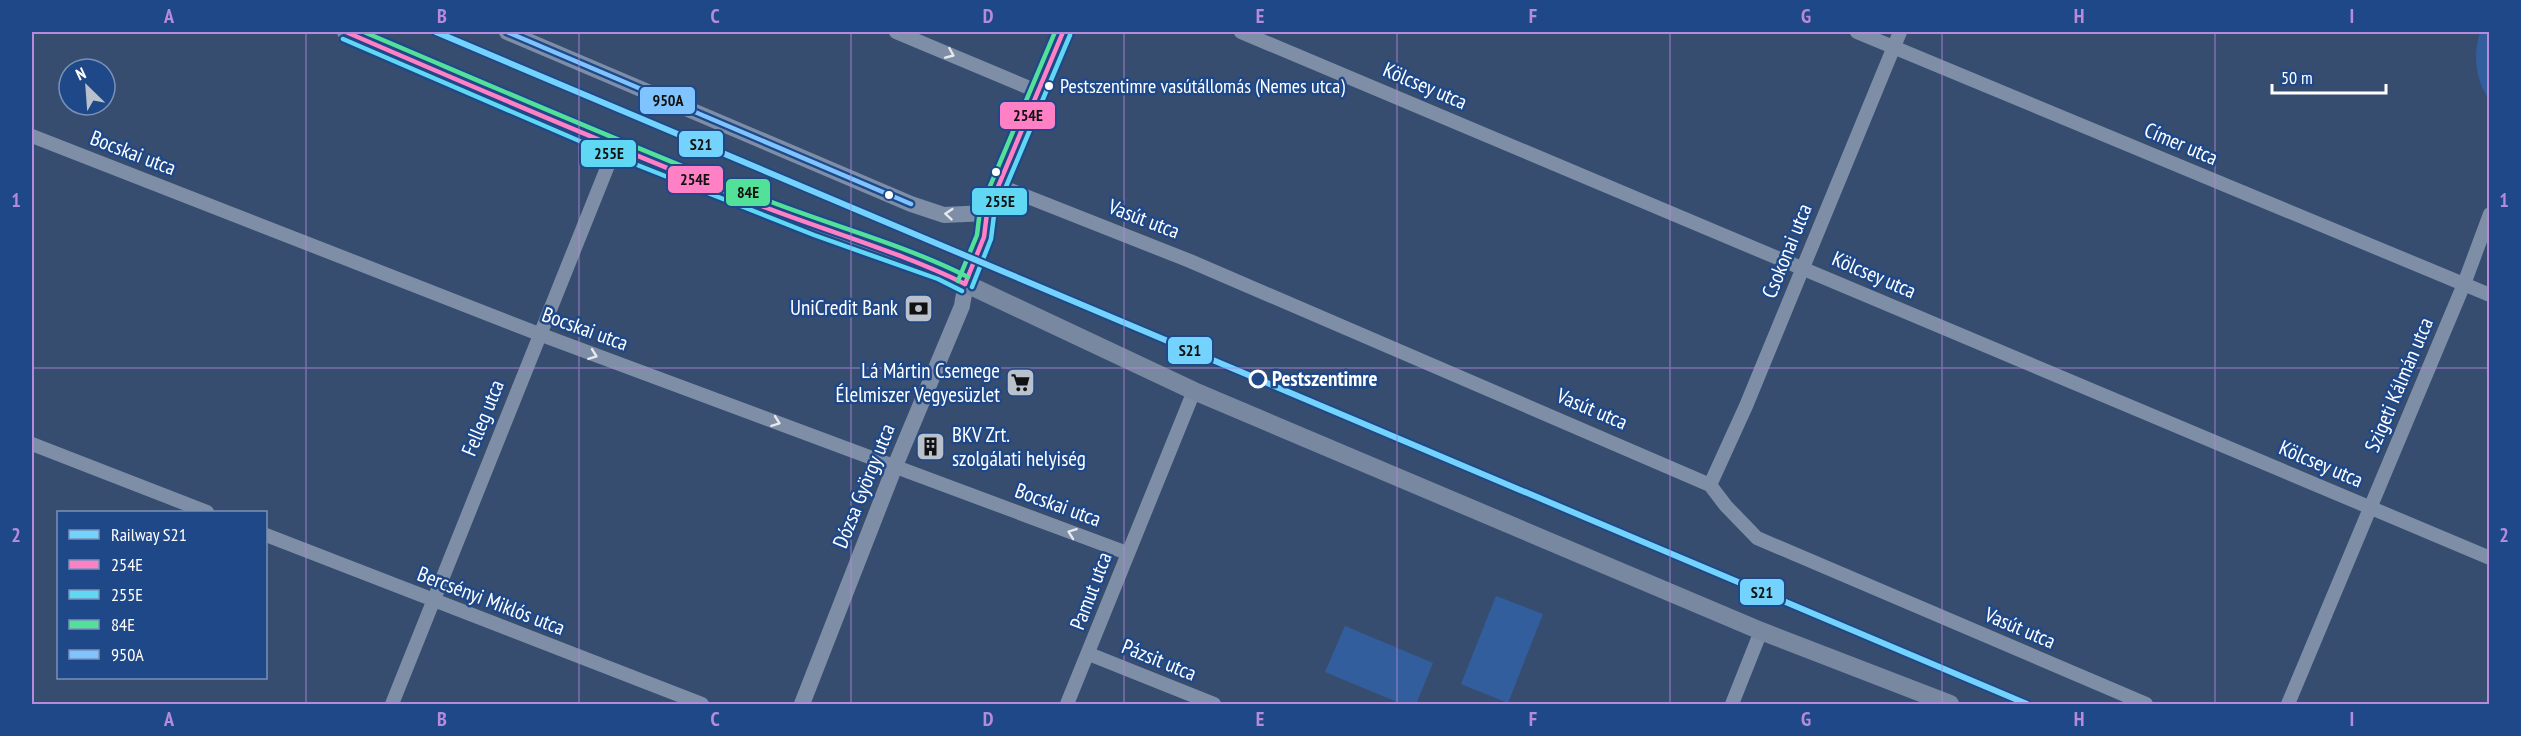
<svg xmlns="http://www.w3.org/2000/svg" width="2521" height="736" font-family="'PT Sans Narrow',sans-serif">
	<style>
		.green { fill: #335e9e }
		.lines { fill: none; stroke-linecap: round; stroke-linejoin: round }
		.minor { stroke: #7e8ea6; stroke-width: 14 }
		.tertiary { stroke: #7e8ea6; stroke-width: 16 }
		.secondary { stroke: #7988a1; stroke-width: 18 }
		.bus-1-casing { stroke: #1f4888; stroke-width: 9 }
		.bus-2-casing { stroke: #1f4888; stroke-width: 9 }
		.bus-3-casing { stroke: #1f4888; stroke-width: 9 }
		.bus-4-casing { stroke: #1f4888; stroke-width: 9 }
		.bus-1 { stroke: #ff80c5; stroke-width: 4.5 }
		.bus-2 { stroke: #60d8f3; stroke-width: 4.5 }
		.bus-3 { stroke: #53e098; stroke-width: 4.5 }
		.bus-4 { stroke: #80c4ff; stroke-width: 4.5 }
		.rail-1-casing { stroke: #1f4888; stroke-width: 10 }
		.rail-1 { stroke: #73d3fc; stroke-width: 6 }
		.oneway { stroke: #e5e8ed }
		.grid { fill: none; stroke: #b68bdc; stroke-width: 1.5; stroke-opacity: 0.55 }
		.bus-dot { fill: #fff; stroke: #1f4888; stroke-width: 2 }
		.stop-dot { fill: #1f4888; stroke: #fff; stroke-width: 3 }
		.labels { text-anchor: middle; stroke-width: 5; stroke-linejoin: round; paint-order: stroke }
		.bus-label { font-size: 20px; fill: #fff; stroke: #1f4888; text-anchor: start }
		.street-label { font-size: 21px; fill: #fff; stroke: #1f4888 }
		.poi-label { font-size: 21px; fill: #fff; stroke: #1f4888; text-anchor: end }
		.stop-label { font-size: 21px; font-weight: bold; fill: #fff; stroke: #1f4888; text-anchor: start }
		.line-badge { stroke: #1f4888; stroke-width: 2 }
		.pale-badge-label { font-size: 16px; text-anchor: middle; font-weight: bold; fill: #111 }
		.neatline { fill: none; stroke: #b68bdc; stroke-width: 2 }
		.grid-label { font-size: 20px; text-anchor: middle; font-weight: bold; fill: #b68bdc }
	</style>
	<rect width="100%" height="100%" fill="#374d70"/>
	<g class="green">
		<path d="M2480,32h9v67c-14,-19 -16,-45 -9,-67z"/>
		<polygon points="1496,596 1543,614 1508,703 1461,684"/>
		<polygon points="1345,626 1433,663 1416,704 1402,704 1325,672"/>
	</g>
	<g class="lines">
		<g class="minor">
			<polyline points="896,32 1039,92"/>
			<polyline points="1241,32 2490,558"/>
			<polyline points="1857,32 2490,295"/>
			<polyline points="32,136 539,334 1127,553"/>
			<polyline points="1000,186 1190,261 1710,485 1726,506 1757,538 2146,704"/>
			<polyline points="32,444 207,512"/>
			<polyline points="1710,485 1746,406 1900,32"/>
			<polyline points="266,535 702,704"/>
			<polyline points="1089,654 1214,704"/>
			<polyline points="392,704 615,148"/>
			<polyline points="1067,704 1194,391"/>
			<polyline points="1732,704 1761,631"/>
			<polyline points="2288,704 2464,284 2490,214"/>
		</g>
		<g class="tertiary">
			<polyline points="507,32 911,204 944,215 987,213"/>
			<path d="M802,704l93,-238 67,-160c4,-33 21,-61 25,-93l76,-181"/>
		</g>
		<polyline class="secondary" points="346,32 615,148 817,228 941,272 1194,391 1761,631 1950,704"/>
		<defs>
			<g id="bus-1">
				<path d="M346,32c134,58 267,115 403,169 70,28 150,50 216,83"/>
				<polyline points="965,284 984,237 987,213 1063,32"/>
			</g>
			<g id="bus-2">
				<polyline points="343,39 612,155 814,235 938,279 962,291"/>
				<polyline points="972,287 991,239 994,215 1070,35"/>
			</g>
			<g id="bus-3">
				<path d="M364,32c132,56 263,113 397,166 68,27 142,46 207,79"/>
				<polyline points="958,281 977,235 980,210 1055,32"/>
			</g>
			<polyline id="bus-4" points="507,32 911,204"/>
		</defs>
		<use href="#bus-1" class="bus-1-casing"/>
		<use href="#bus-2" class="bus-2-casing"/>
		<use href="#bus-3" class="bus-3-casing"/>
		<use href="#bus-4" class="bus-4-casing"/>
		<use href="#bus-1" class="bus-1"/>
		<use href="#bus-2" class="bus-2"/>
		<use href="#bus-3" class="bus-3"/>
		<use href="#bus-4" class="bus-4"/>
		<defs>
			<polyline id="rail-1" points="436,32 2027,704"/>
		</defs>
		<use href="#rail-1" class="rail-1-casing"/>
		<use href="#rail-1" class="rail-1"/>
	</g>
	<defs><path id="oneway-chevron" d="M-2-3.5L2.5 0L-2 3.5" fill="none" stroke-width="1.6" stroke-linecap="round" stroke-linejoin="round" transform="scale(1.5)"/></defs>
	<g class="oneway">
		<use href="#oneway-chevron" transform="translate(950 54) rotate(23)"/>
		<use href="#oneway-chevron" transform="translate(949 214) rotate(-175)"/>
		<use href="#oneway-chevron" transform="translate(593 355) rotate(20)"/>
		<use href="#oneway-chevron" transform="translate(776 422) rotate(20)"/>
		<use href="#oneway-chevron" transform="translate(1072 533) rotate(-160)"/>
	</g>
	<path class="grid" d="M306,32v672M579,32v672M851,32v672M1124,32v672M1397,32v672M1670,32v672M1942,32v672M2215,32v672M32,368h2458"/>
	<defs>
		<symbol id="bank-square" viewBox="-11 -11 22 22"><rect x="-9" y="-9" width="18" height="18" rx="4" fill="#b9c1cd" stroke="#1f4888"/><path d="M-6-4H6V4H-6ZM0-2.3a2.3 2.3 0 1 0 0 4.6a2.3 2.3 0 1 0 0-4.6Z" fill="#111"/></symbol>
		<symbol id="supermarket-square" viewBox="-11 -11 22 22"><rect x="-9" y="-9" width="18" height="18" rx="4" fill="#b9c1cd" stroke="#1f4888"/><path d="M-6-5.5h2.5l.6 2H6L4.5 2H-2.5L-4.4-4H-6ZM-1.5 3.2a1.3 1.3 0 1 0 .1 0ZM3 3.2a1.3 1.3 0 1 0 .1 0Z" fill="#111"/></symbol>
		<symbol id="building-square" viewBox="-11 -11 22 22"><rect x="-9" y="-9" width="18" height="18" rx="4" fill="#b9c1cd" stroke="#1f4888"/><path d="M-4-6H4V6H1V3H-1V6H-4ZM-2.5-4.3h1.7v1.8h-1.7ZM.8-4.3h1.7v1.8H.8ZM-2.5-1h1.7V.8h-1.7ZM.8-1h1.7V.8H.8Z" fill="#111"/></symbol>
	</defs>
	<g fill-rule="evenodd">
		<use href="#bank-square" x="902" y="292" width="33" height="33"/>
		<use href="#supermarket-square" x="1004" y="366" width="33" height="33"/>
		<use href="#building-square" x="914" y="430" width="33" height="33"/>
	</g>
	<g class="bus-dot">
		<circle cx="1049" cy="86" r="5"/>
		<circle cx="996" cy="172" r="5"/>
		<circle cx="889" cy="195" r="5"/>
	</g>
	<circle class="stop-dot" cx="1258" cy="379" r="8"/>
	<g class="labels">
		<g class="bus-label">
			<text x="1060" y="93">Pestszentimre vasútállomás (Nemes utca)</text>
		</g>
		<g class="street-label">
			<text transform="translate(1425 86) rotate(23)" y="7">Kölcsey utca</text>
			<text transform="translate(2181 144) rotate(23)" y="7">Címer utca</text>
			<text transform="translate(133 153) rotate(21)" y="7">Bocskai utca</text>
			<text transform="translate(1144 219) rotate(21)" y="7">Vasút utca</text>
			<text transform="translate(1787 251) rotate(-68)" y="7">Csokonai utca</text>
			<text transform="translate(1874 275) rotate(23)" y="7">Kölcsey utca</text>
			<text transform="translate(585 329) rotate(20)" y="7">Bocskai utca</text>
			<text transform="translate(2399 385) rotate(-67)" y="7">Szigeti Kálmán utca</text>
			<text transform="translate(1592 409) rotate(23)" y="7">Vasút utca</text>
			<text transform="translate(483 418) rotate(-68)" y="7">Felleg utca</text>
			<text transform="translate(2321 464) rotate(23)" y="7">Kölcsey utca</text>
			<text transform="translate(864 486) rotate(-68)" y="7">Dózsa György utca</text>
			<text transform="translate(1058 505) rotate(20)" y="7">Bocskai utca</text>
			<text transform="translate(1091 591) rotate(-69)" y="7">Pamut utca</text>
			<text transform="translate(491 601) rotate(21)" y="7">Bercsényi Miklós utca</text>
			<text transform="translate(2020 628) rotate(23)" y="7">Vasút utca</text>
			<text transform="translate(1159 660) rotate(22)" y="7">Pázsit utca</text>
		</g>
		<g class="poi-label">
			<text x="898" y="315">UniCredit Bank</text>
			<text x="1000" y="378">Lá Mártin Csemege<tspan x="1000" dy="24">Élelmiszer Vegyesüzlet</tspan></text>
			<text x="952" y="442" text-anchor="start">BKV Zrt.<tspan x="952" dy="24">szolgálati helyiség</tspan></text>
		</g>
		<g class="stop-label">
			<text x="1272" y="386">Pestszentimre</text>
		</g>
	</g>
	<g class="line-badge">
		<rect x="639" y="86" width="57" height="29" rx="6" fill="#80c4ff"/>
		<rect x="999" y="101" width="57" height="29" rx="6" fill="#ff80c5"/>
		<rect x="678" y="130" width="46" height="28" rx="6" fill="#73d3fc"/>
		<rect x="580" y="139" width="57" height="29" rx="6" fill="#60d8f3"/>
		<rect x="667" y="165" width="57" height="29" rx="6" fill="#ff80c5"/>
		<rect x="725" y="178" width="46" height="29" rx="6" fill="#53e098"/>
		<rect x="971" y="187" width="57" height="29" rx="6" fill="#60d8f3"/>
		<rect x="1167" y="336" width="46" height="29" rx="6" fill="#73d3fc"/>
		<rect x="1739" y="578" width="46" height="28" rx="6" fill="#73d3fc"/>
	</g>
	<g class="pale-badge-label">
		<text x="668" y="106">950A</text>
		<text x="1028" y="121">254E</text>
		<text x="701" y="150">S21</text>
		<text x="609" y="159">255E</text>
		<text x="695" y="185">254E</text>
		<text x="748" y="198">84E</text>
		<text x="1000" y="207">255E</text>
		<text x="1190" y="356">S21</text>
		<text x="1762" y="598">S21</text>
	</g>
	<rect width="2521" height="736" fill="none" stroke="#1f4888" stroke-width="66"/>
	<rect x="57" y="511" width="210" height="168" fill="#1f4888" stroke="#7991b8" stroke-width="1.5"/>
	<rect x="69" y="530" width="30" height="9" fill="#73d3fc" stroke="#7991b8" stroke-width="1.5"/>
	<text x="111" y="541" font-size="18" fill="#ffffff">Railway S21</text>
	<rect x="69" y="560" width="30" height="9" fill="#ff80c5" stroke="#7991b8" stroke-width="1.5"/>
	<text x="111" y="571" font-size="18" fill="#ffffff">254E</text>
	<rect x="69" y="590" width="30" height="9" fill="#60d8f3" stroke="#7991b8" stroke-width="1.5"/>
	<text x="111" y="601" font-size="18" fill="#ffffff">255E</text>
	<rect x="69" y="620" width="30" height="9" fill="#53e098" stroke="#7991b8" stroke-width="1.5"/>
	<text x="111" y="631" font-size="18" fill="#ffffff">84E</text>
	<rect x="69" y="650" width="30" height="9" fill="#80c4ff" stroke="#7991b8" stroke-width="1.5"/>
	<text x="111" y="661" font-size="18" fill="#ffffff">950A</text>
	<g transform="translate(87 87) rotate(335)"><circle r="28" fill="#1f4888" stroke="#7991b8" stroke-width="1.5"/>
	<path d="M0-4.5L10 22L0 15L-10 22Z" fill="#b9c1cd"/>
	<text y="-9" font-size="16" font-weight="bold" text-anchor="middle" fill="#ffffff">N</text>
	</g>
	<path d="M2272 84v9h114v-9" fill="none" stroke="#ffffff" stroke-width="3"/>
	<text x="2281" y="84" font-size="18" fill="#ffffff" stroke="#1f4888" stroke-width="4.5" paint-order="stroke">50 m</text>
	<rect x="33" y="33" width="2455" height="670" class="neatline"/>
	<g class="grid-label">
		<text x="169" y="23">A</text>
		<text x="442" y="23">B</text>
		<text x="715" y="23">C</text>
		<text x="988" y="23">D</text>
		<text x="1260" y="23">E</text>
		<text x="1533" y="23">F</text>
		<text x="1806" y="23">G</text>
		<text x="2079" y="23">H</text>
		<text x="2352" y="23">I</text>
		<text x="16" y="207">1</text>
		<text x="2504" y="207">1</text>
		<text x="16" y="542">2</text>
		<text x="2504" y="542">2</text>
		<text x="169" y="726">A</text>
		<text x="442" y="726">B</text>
		<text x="715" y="726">C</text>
		<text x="988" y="726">D</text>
		<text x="1260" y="726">E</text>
		<text x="1533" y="726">F</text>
		<text x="1806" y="726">G</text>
		<text x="2079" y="726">H</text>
		<text x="2352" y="726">I</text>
	</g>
</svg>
